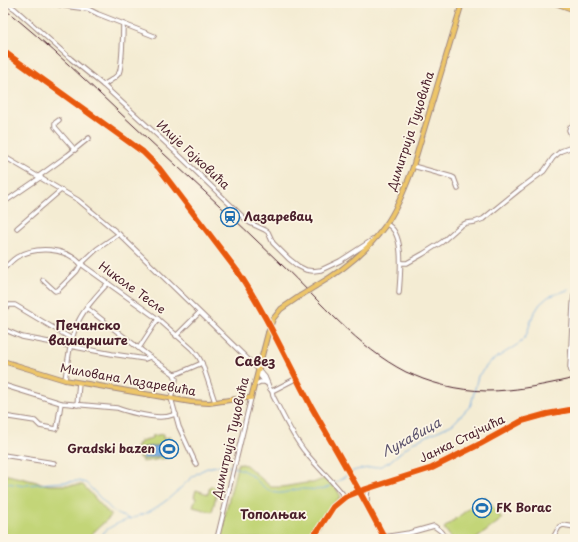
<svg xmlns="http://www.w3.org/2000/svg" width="578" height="542" font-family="'Playpen Sans',sans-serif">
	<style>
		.green { fill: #c3d578; stroke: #867a52 }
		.water { fill: #71aae1; stroke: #5e6486 }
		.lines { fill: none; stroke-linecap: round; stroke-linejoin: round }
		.stream { stroke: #71aae1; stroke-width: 1 }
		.minor-casing { stroke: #9f867f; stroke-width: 5.5 }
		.major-casing { stroke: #9f867f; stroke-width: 6 }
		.minor { stroke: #fff; stroke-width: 3.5 }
		.major { stroke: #edc569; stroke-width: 4 }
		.rail { stroke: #4a1f2b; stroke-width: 1 }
		.major-bridge-casing { stroke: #9f867f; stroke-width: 6; stroke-linecap: butt }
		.major-bridge { stroke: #edc569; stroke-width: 4 }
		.cycleway-casing { stroke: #fcf5e5; stroke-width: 8 }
		.cycleway { stroke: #e8590c; stroke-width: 6 }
		.labels { text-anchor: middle; stroke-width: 3.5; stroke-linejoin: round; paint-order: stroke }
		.street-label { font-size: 12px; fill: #4a1f2b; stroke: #fcf5e5 }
		.poi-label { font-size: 12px; font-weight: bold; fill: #4a1f2b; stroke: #fcf5e5; text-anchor: start }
		.neighbourhood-label { font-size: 13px; font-weight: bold; fill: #4a1f2b; stroke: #fcf5e5 }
		.water-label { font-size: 13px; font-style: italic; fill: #58506b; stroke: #fcf5e5 }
	</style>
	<rect width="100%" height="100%" fill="#fcf5e5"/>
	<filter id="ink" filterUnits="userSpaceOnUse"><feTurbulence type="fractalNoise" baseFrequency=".025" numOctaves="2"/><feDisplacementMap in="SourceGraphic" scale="8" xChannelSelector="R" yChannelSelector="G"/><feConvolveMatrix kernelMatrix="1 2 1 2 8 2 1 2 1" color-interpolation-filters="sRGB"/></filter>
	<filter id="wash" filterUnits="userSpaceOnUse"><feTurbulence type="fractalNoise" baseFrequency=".012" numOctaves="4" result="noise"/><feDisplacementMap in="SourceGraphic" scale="16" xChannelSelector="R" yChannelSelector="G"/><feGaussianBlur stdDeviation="0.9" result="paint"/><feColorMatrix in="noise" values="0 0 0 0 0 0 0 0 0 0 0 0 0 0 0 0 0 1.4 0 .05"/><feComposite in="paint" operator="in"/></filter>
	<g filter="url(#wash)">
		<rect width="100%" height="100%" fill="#f4ecd3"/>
		<g class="green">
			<polygon points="163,434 163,439 165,439 165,438 170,437 174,450 168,451 169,453 166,454 167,458 142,462 141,458 139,458 138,451 136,451 135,448 138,447 137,444 141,443 140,441 152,438 152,436"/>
			<polygon points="238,463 246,465 271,487 282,487 306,483 313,483 318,481 326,478 336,488 341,497 331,506 316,529 305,539 219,539"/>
			<polygon points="3,475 8,475 49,485 83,485 111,516 86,539 3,539"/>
			<polygon points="210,486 218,488 212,512 193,507 196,498 194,497 196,490 208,494"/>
			<polygon points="485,496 502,519 476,539 452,539 444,528"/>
		</g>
		<polygon class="water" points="163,445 165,455 143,459 141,448"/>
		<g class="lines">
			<g class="stream">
				<polyline points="351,472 356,470 381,466 389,462 407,447 414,442 453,424 471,405 478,376 490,362 520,343 526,336 533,315 540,304 548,297 570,289 575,284"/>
				<path d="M3,482c6,2 13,2 20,4l2,-1 53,-4 8,2 26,27 7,5 12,4"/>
				<polyline points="335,483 349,474"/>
				<path d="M98,539c12,-18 35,-19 52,-28 9,-5 18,-11 25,-18 12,-10 20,-22 36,-26 14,-3 30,0 41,9 7,6 12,13 21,16 11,4 20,-4 30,-3 12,0 18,3 29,-4"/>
			</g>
		</g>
	</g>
	<g filter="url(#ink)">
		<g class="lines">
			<defs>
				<g id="minor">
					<polyline points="6,3 15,9 71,59 103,85 181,157 244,218 250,223 265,230 268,232 273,243 289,259 298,266 306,270 313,271 321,270 340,261 374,239"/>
					<polyline points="51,3 72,7 88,9 98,14 154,36"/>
					<path d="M3,51l140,101 16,16 79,104c28,42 49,89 73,134 25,44 51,88 74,133"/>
					<path d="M103,85c5,-3 13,-7 16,-12 3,-6 4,-39 4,-49"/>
					<polyline points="59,120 55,123 55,127 75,150"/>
					<polyline points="575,124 570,127 569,130 575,143"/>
					<polyline points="3,156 78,200 119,234 258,369 265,377 270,389 272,391"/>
					<polyline points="413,166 452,177 454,178 458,189"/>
					<polyline points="39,176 68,155 89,138"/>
					<polyline points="3,203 41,177"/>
					<path d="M386,224c20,8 14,52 13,69"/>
					<polyline points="17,228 61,190"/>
					<polyline points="401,263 407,263 423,254 442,242 460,226 466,223 475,222 483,219 520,189 544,171 553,158 561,151 575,146"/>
					<path d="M3,269c5,-4 9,-9 14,-12 19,-11 48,-10 64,7l77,55 34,30 6,7 4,7 13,39"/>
					<polyline points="43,280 55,291 58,290 77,271 81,264 97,249 119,234"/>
					<polyline points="575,294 574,295 573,305 570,367 571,371 575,374"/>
					<polyline points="87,308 150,357 174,374"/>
					<polyline points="3,310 9,305 15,305 72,339"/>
					<polyline points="3,329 22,337 112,354 145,359 150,357"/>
					<polyline points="176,336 199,313"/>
					<polyline points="139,348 158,319"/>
					<polyline points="259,372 261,377 266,383"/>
					<path d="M65,380c3,-20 5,-42 14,-60 7,-14 19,-26 29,-37"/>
					<path d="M3,385l58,18 56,5c10,4 33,9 43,9 6,0 11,-1 16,-3"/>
					<polyline points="254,385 260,382 265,382"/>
					<path d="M272,391l1,5c10,19 19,40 33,57 12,15 27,28 39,44"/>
					<polyline points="272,391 276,389 297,378"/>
					<polyline points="77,405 79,383"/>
					<polyline points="3,416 35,421 40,426 56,429 57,428 61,403"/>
					<polyline points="3,455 54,463"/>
					<polyline points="196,464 179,427 171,398 176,379 174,374 179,373 202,363"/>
					<polyline points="367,504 367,495 368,489"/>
					<polyline points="384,537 409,533 434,526 442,532 447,539"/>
					<polyline points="553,538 559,527 563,525 575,527"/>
					<polyline points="217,539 251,398"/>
					<polyline points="309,539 316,533 319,529 333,507 345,497 360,491 432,468 480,444 522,421 547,414 575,409"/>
				</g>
				<g id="major">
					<polyline points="555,3 575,10"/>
					<path d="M316,286c26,-15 51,-35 69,-60 12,-17 20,-37 27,-56l50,-167"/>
					<polyline points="273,319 281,309 300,296"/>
					<polyline points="3,361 65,380 191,402 209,403 243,398 251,398 268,333"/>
				</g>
			</defs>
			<use href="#minor" class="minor-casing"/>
			<use href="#major" class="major-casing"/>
			<use href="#minor" class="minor"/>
			<use href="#major" class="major"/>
			<path class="rail" d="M3,8c46,36 88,78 131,118 49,46 99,91 147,138 40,38 76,83 125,108 6,2 11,5 17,7 27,10 56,14 85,11 22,-2 45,-7 67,-12"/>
			<defs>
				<g id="major-bridge">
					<polyline points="300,296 316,286"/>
					<polyline points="268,333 273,319"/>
				</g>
			</defs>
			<use href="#major-bridge" class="major-bridge-casing"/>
			<use href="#major-bridge" class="major-bridge"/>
			<defs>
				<g id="cycleway">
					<path d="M3,51l140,101 16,16 79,104c28,42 49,89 73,134 25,44 51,88 74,133"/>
					<polyline points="309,539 316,533 319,529 333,507 345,497 360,491 432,468 480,444 522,421 547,414 575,409"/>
				</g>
			</defs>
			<use href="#cycleway" class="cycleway-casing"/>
			<use href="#cycleway" class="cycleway"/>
		</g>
	</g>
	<defs>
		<symbol id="station-ring" viewBox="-11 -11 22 22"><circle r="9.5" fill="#fcf5e5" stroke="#1f6fb2" stroke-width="1.5"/><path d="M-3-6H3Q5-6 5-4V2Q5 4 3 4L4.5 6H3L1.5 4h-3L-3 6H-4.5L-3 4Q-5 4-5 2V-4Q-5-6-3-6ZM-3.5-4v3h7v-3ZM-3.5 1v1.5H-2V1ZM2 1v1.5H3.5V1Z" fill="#1f6fb2"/></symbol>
		<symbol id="stadium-ring" viewBox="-11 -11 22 22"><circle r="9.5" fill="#fcf5e5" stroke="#1f6fb2" stroke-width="1.5"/><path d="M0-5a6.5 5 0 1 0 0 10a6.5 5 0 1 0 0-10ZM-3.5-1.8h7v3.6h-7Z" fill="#1f6fb2"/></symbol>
	</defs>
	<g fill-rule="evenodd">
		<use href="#station-ring" x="219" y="206" width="22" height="22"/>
		<use href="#stadium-ring" x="158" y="438" width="22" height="22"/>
		<use href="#stadium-ring" x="471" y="497" width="22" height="22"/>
	</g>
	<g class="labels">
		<g class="street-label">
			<text transform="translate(411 131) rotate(-72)" y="4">Димитрија Туцовића</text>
			<text transform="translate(193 155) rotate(43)" y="4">Илије Гојковића</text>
			<text transform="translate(132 288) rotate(36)" y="4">Николе Тесле</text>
			<text transform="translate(128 380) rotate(10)" y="4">Милована Лазаревића</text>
			<text transform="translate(231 438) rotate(-77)" y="4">Димитрија Туцовића</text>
			<text transform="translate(462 439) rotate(-26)" y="4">Јанка Стајчића</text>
		</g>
		<g class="poi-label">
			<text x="244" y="221">Лазаревац</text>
			<text x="155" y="453" text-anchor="end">Gradski bazen</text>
			<text x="496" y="512">FK Borac</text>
		</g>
		<g class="neighbourhood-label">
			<text x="88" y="330">Печанско<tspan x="88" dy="15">вашариште</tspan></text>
			<text x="255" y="366">Савез</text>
			<text x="273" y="519">Тополњак</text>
		</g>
		<g class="water-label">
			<text transform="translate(411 437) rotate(-29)" y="5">Лукавица</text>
		</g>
	</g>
	<rect width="578" height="542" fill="none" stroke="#fcf5e5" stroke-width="16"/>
</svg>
